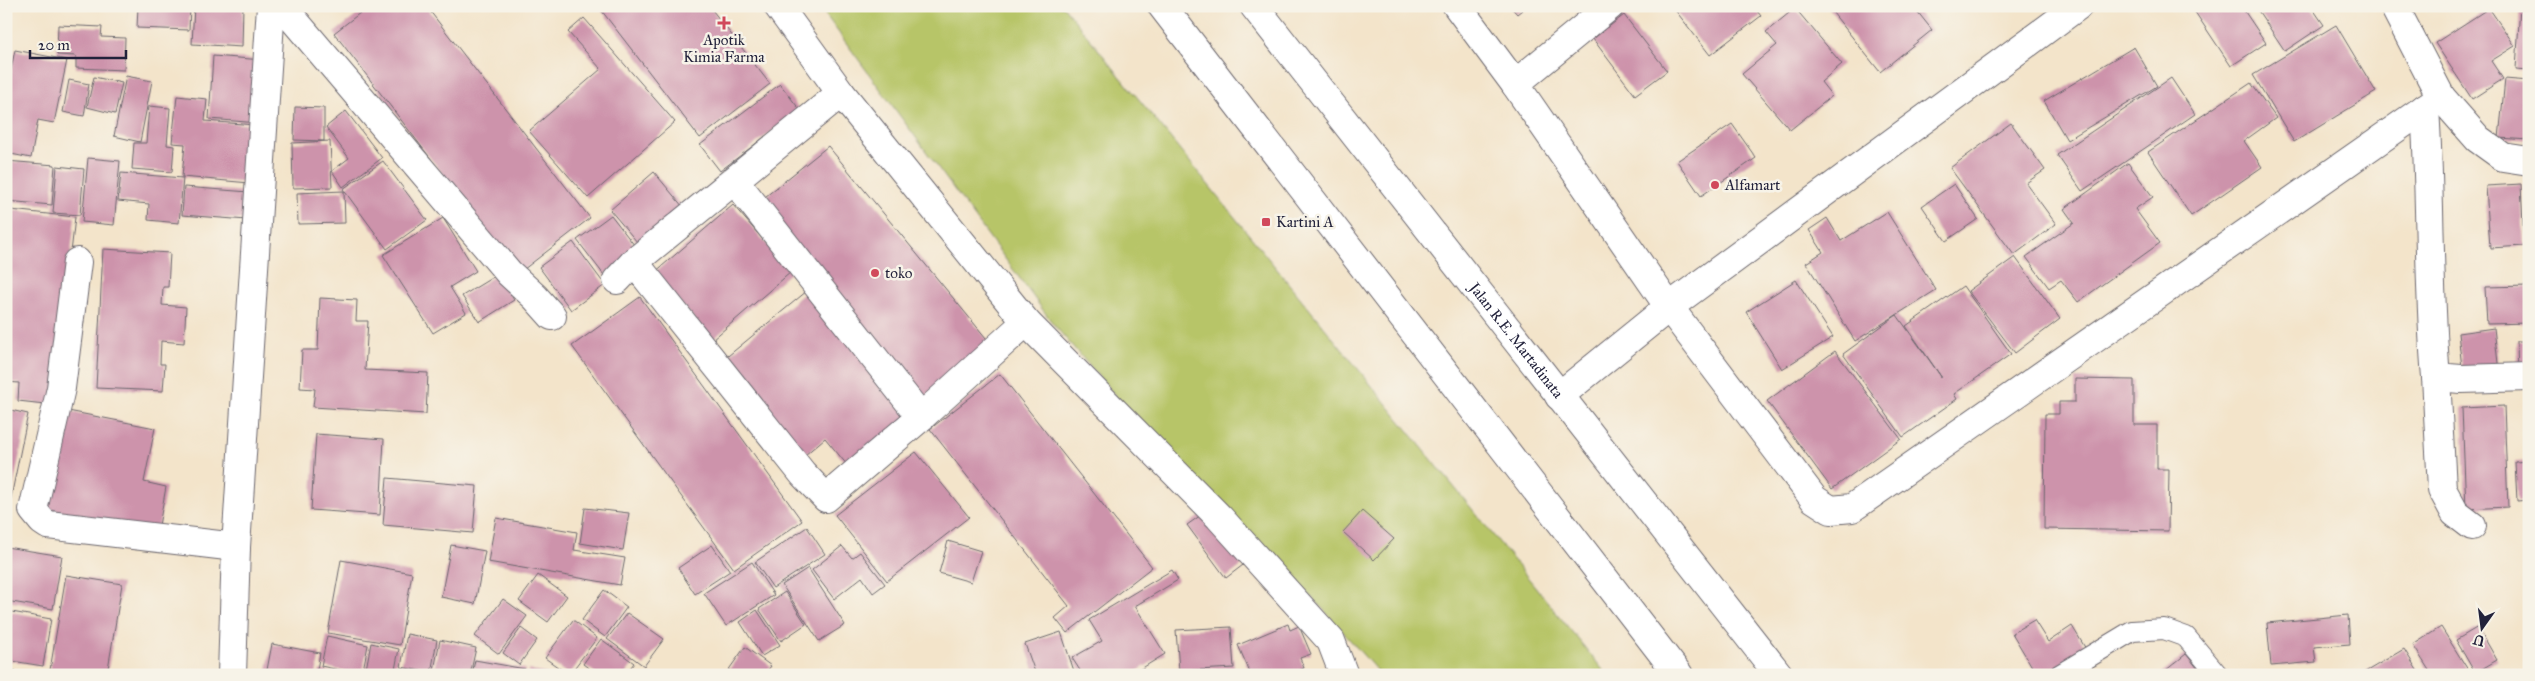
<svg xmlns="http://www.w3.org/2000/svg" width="2535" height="681" font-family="'IM FELL Great Primer',serif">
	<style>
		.green { fill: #b7c567; stroke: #6c7451 }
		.building { fill: #cd93ab }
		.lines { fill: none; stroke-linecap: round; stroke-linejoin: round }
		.lane-casing { stroke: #6b666d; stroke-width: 22 }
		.street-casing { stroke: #6b666d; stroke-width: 30 }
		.highway-casing { stroke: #6b666d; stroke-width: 30 }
		.lane { stroke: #fff; stroke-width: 20 }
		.street { stroke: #fff; stroke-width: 28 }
		.highway { stroke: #fff; stroke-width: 28 }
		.poi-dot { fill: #d1495b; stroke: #f7f3e8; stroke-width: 2 }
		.labels { text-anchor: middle; stroke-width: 5; stroke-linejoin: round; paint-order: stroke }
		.poi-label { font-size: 15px; fill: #22223b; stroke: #f7f3e8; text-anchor: start }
		.street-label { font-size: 15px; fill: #22223b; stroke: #f7f3e8 }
	</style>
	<rect width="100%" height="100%" fill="#f7f3e8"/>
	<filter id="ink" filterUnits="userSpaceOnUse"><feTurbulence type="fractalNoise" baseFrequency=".02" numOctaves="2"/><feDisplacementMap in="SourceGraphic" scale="10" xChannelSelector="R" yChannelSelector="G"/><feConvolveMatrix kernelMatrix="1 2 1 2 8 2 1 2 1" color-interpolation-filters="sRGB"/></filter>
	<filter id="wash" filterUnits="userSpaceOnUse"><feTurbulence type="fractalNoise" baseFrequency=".0096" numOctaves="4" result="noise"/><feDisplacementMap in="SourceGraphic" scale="20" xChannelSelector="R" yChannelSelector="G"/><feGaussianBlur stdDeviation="1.12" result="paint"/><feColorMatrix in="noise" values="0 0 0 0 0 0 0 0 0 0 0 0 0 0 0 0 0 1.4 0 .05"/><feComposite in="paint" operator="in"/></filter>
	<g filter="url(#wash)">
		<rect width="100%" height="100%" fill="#f3e4ca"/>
		<polygon class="green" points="819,6 1063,6 1607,675 1385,675 1379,673 1322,608 1133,416 1054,325"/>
		<g id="blocks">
			<g class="building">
				<polygon points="138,6 190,6 189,30 137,28"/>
				<polygon points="194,6 243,6 242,47 192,44"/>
				<polygon points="369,6 426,6 590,218 519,273 334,33"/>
				<polygon points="598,6 709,6 770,84 700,138"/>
				<polygon points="1510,6 1527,6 1517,14"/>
				<polygon points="1672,6 1753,6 1761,16 1710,55"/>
				<polygon points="1831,6 1913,6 1932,30 1880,72 1829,8"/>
				<polygon points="2191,6 2241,6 2266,43 2231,66"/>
				<polygon points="2255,6 2311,6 2324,25 2285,51"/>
				<polygon points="2520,6 2529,6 2529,70 2516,69"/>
				<polygon points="1795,8 1842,64 1821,82 1832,96 1790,130 1742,74 1777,45 1766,32"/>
				<polygon points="2489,8 2515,46 2491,61 2503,79 2472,99 2435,43"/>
				<polygon points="1624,15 1667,71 1635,95 1593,39"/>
				<polygon points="584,18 675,122 588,198 529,131 601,69 568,32"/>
				<polygon points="58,25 102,27 101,37 125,38 124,70 76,68 76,56 57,55"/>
				<polygon points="2336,25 2376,92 2294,142 2253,75"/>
				<polygon points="2134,47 2157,86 2067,140 2044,101"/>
				<polygon points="15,50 67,60 54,123 38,120 31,158 6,153 6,93"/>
				<polygon points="213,56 263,60 259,123 209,119"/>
				<polygon points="126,76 152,81 140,142 114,136"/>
				<polygon points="94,77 122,83 115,114 87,107"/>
				<polygon points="2171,78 2195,114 2082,191 2057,155"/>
				<polygon points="2505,79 2529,81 2529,140 2499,138"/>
				<polygon points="69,80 89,84 84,116 63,112"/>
				<polygon points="2251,83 2276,118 2244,141 2262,167 2191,216 2148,152"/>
				<polygon points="780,84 800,110 720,171 700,145"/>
				<polygon points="177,96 207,99 205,121 255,125 250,183 182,177 185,144 172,143"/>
				<polygon points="149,106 170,108 167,145 174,146 172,172 132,169 134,143 146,143"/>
				<polygon points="295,107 324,108 324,141 294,140"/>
				<polygon points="346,111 382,158 343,187 332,171 349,158 326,127"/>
				<polygon points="2011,123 2045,170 2026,183 2056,224 2014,255 1950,168"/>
				<polygon points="1732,124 1756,158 1701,196 1677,161"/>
				<polygon points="330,141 332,187 293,188 292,143"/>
				<polygon points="828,146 991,344 922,399 760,201"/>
				<polygon points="88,158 120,161 114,225 82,222"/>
				<polygon points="6,161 55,165 52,205 6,201"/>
				<polygon points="383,161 427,220 387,249 343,189"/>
				<polygon points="2128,163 2153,197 2135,209 2160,243 2078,302 2061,280 2049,288 2026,257 2074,223 2064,209"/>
				<polygon points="57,166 84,169 80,215 53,213"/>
				<polygon points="654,172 688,213 643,249 610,210"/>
				<polygon points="121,173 183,178 179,223 148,220 149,204 118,201"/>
				<polygon points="1954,184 1978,219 1946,241 1922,206"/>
				<polygon points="2521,184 2524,246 2490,248 2486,186"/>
				<polygon points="184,187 249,192 247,220 182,215"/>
				<polygon points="344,191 345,223 298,224 297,193"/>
				<polygon points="733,205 791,272 712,340 654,273"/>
				<polygon points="11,210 75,217 54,405 18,401 19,383 6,382 6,250"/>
				<polygon points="1887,212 1936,290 1855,341 1806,263 1823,252 1809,230 1827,218 1841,241"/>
				<polygon points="611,215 638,250 604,275 577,240"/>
				<polygon points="443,218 476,271 450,287 466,313 433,333 383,255"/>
				<polygon points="573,242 605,285 571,310 539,267"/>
				<polygon points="103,249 170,253 168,287 163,287 162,305 186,307 184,343 161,341 160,364 165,364 163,391 96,388"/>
				<polygon points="2015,257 2060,319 2015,353 1968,291"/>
				<polygon points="498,274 514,300 479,322 462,296"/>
				<polygon points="1796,280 1833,337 1782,369 1746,312"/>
				<polygon points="1963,286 2011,354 1954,394 1957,399 1903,437 1843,354 1897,315 1942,378 1906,326"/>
				<polygon points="2529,286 2529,323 2487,324 2485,287"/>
				<polygon points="807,291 911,414 848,466 825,438 798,461 717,365"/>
				<polygon points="640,297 802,521 734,569 572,346"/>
				<polygon points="320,298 357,300 356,321 368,321 365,370 428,373 426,414 313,407 315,389 300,388 302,350 318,350"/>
				<polygon points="2494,328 2499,372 2463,376 2458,333"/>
				<polygon points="2517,341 2529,341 2529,374 2518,375"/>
				<polygon points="1835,351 1901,439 1832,489 1767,401"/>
				<polygon points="1000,374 1152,567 1067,633 1055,618 1069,606 930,429"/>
				<polygon points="2075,379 2134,380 2134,425 2157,425 2157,469 2169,469 2168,531 2044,529 2045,414 2059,414 2059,402 2075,402"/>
				<polygon points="2504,406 2508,507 2466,509 2462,408"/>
				<polygon points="6,409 28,414 7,517 6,517"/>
				<polygon points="58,409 155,428 144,482 166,487 158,531 38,508"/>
				<polygon points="316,434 384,439 380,515 311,510"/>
				<polygon points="916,452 969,517 887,581 835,515"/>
				<polygon points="2529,461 2529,500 2517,501 2515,462"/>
				<polygon points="387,478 477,486 473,533 383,525"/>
				<polygon points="585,508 629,513 623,550 580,543"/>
				<polygon points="1362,511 1394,539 1374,560 1343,532"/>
				<polygon points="1204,513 1243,565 1226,578 1187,525"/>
				<polygon points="496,518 577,532 574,550 625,558 620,585 488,562"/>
				<polygon points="807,527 825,554 773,588 755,562"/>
				<polygon points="948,541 981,551 971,582 939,573"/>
				<polygon points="451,545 485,551 475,604 441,597"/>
				<polygon points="712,545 730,571 695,594 678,568"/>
				<polygon points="842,546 852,558 860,552 885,584 873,593 862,577 834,599 812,570"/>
				<polygon points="6,547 62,556 53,609 6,601"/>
				<polygon points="341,560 412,573 400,645 328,633"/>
				<polygon points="752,562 774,595 726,626 704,593"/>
				<polygon points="808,568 845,625 819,641 782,585"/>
				<polygon points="1172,570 1178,580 1135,606 1165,654 1131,675 1083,675 1072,658 1102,641 1089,620"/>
				<polygon points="66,575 122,584 107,675 78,675 50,670"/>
				<polygon points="538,575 567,596 548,622 519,601"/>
				<polygon points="604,590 627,607 605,637 582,620"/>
				<polygon points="785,592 806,624 781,641 759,609"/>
				<polygon points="503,599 527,616 499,654 475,636"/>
				<polygon points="757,610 780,645 762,656 740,622"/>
				<polygon points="6,611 51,619 43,666 6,660"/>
				<polygon points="627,613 664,639 644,666 607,639"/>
				<polygon points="2348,615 2350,644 2314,647 2316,662 2271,666 2267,623"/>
				<polygon points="573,620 597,638 569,675 545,658"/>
				<polygon points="2034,620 2048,642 2072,626 2089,654 2054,675 2037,675 2012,633"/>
				<polygon points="1288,624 1290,630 1299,626 1311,654 1300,658 1304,668 1288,675 1251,675 1238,645"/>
				<polygon points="1231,627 1234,668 1179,671 1176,630"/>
				<polygon points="2441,627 2470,673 2467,675 2432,675 2413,645"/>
				<polygon points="2478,627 2497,660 2475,673 2456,640"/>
				<polygon points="521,628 537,640 519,665 503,653"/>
				<polygon points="1061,632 1074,671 1064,675 1036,675 1025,644"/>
				<polygon points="407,634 437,640 431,673 401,667"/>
				<polygon points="327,636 368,645 362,675 321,666"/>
				<polygon points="601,639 634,663 625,675 598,675 583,664"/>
				<polygon points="440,640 476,648 470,675 433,675"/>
				<polygon points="371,643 399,649 394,675 365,674"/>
				<polygon points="272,644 320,653 316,675 266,675"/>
				<polygon points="745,647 771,666 764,675 725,675"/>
				<polygon points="2404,649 2420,675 2360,675"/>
				<polygon points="2186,654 2203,675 2160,675"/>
				<polygon points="475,660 525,669 524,675 472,675"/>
				<polygon points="6,670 28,674 28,675 6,675"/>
				<polygon points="320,670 340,674 340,675 319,675"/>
				<polygon points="529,670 547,674 547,675 528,675"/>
			</g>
		</g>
	</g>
	<g filter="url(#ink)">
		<use href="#blocks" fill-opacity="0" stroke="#6b666d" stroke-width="1"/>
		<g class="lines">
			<defs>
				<polyline id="lane" points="2059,675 2132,631 2164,629 2186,637 2218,675"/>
				<g id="street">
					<polyline points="282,6 509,273 535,297 552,316"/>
					<polyline points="778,6 841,93 1026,322 1219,517 1331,641 1344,675"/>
					<polyline points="1457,6 1515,84 1669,307 1814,499 1831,510 1852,508 2441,97"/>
					<polyline points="2394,6 2441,97 2478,139 2503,157 2529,161"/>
					<polyline points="1515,84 1610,6"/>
					<path d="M2425,108c6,90 3,179 11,269l25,2 68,-2"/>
					<polyline points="735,181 921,417"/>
					<polyline points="77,262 61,388 33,510 42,521 48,525 236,547"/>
					<polyline points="634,262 803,474 826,498 921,417 1026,322"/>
					<polyline points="617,280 634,262 841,93"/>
					<polyline points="2436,377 2442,489 2455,513 2472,526"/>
					<polyline points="1559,396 1669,307 2078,6"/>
					<polyline points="232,675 236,547 271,6"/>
				</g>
				<g id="highway">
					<polyline points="1162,6 1679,675"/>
					<path id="s1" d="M1254,6l525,669"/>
				</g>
			</defs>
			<use href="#lane" class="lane-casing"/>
			<use href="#street" class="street-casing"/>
			<use href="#highway" class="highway-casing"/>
			<use href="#lane" class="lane"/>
			<use href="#street" class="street"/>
			<use href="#highway" class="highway"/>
		</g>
	</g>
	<g class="poi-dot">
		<path d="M721.5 15.5h5v5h5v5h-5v5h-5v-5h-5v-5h5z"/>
		<circle cx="1715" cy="185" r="5"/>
		<rect x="1261" y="217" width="10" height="10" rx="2.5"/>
		<circle cx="875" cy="273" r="5"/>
	</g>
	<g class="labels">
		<g class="poi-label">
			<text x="724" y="45" text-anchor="middle">Apotik<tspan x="724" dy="17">Kimia Farma</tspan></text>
			<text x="1725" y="190">Alfamart</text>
			<text x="1276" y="227">Kartini A</text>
			<text x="885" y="278">toko</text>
		</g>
		<g class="street-label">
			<text dy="5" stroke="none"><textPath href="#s1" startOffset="425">Jalan R.E. Martadinata</textPath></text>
		</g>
	</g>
	<rect width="2535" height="681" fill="none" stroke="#f7f3e8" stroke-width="25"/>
	<g transform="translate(2482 628) rotate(194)" stroke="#f7f3e8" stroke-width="4" paint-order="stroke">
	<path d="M0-4L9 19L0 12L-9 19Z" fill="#22223b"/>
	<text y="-8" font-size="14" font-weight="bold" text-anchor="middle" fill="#22223b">U</text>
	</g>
	<path d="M30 50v8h96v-8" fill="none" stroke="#22223b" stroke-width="2.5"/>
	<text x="38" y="50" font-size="15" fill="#22223b" stroke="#f7f3e8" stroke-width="4" paint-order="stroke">20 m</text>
</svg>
